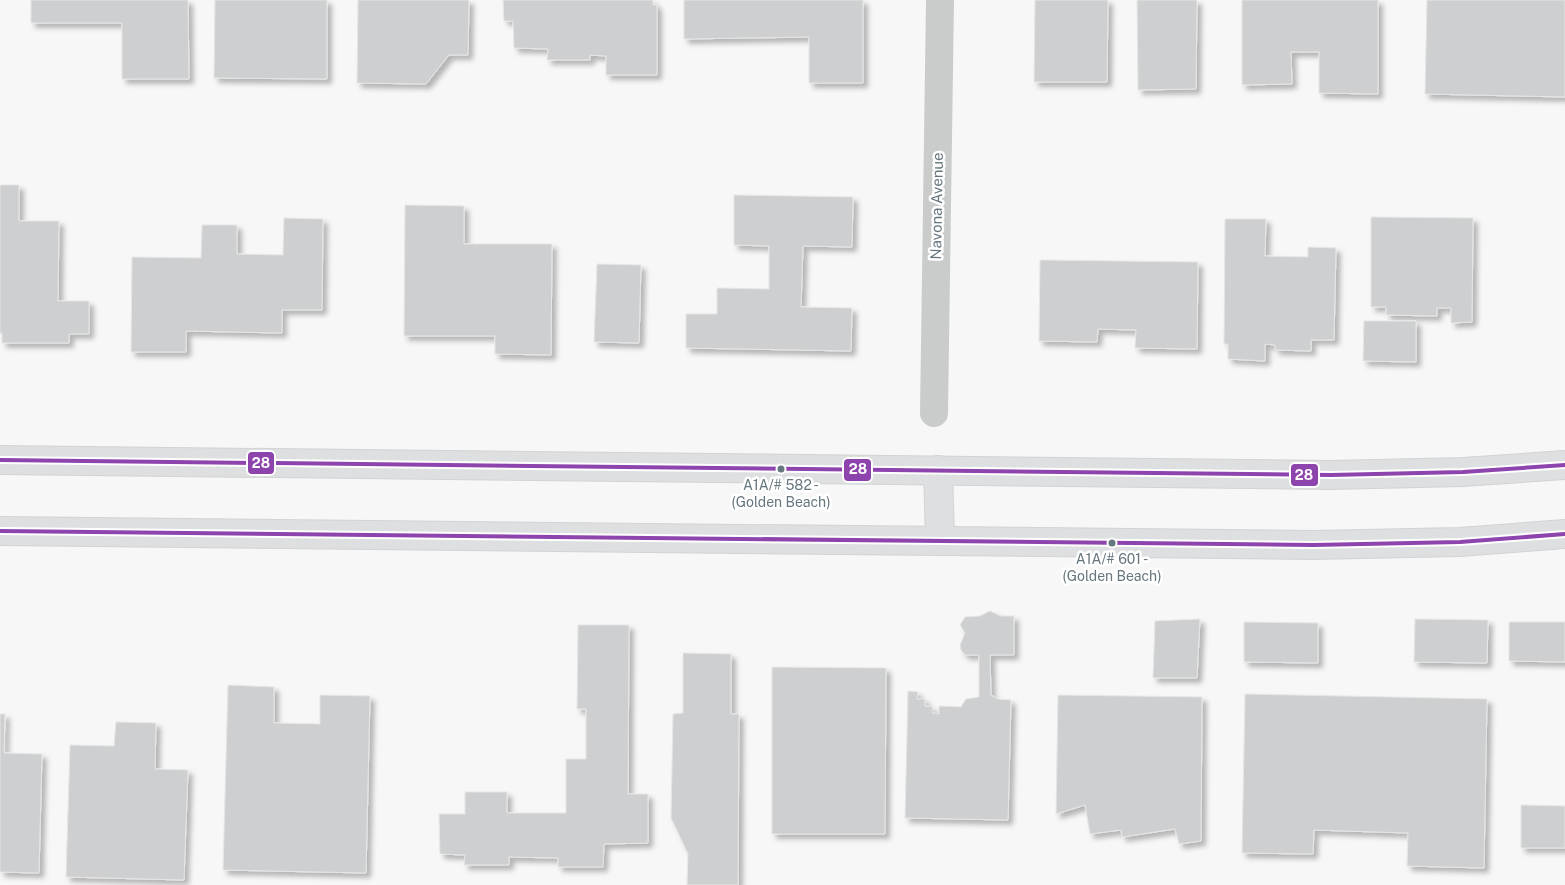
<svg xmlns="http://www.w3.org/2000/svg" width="1565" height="885" font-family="'Public Sans',sans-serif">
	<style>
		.building { fill: #cecfd0; stroke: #e6e6e6; filter: url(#shadow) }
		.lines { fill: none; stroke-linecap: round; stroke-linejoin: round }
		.primary-casing { stroke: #d2d3d4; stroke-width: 30 }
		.street { stroke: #cacccc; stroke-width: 28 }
		.primary { stroke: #dedfe0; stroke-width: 28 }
		.bus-1-casing { stroke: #fff; stroke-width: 8 }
		.bus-1 { stroke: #8e44ad; stroke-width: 4 }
		.bus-dot { fill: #66767e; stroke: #fff; stroke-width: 2 }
		.labels { text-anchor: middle; stroke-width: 5; stroke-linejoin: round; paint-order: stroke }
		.bus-label { font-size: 14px; fill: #66767e; stroke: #fff }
		.street-label { font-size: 15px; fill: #66767e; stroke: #fff }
		.line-badge { stroke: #fff; stroke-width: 2 }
		.badge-label { font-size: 14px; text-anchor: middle; font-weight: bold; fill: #fff }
	</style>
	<defs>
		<filter id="shadow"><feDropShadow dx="4.5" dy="4.5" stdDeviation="2.5" flood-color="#0004"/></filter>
	</defs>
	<rect width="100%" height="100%" fill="#f7f7f7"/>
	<g class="building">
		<polygon points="31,0 188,0 189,79 122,79 122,23 31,23"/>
		<polygon points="215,0 327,0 327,79 214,78"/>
		<polygon points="358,0 469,0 468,55 449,55 426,84 357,83"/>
		<polygon points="503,0 653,0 653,5 657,5 657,75 606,75 606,56 590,55 590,60 547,60 548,49 514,48 513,21 504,21"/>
		<polygon points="684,0 863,0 863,83 809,83 809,37 684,39"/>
		<polygon points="1035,0 1108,0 1107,82 1034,82"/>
		<polygon points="1137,0 1197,0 1196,89 1138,90"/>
		<polygon points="1242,0 1378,0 1378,94 1319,93 1319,52 1291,52 1292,84 1242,85"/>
		<polygon points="1427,0 1565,0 1565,97 1425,94"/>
		<polygon points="0,185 19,185 19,221 59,221 58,301 89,301 89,334 69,334 69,343 2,343 2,333 0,333"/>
		<polygon points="734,195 853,197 852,247 803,246 801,307 852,308 851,351 686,348 686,314 717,314 717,288 769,289 769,246 734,245"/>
		<polygon points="405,205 464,206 464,244 552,244 551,355 495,354 495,336 404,336"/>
		<polygon points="1371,217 1473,218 1472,322 1451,323 1451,308 1437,308 1437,316 1386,315 1386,307 1371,307"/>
		<polygon points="284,218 323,219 322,310 282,310 282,333 186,331 186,352 131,352 132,257 201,258 202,225 237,225 237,254 283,255"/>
		<polygon points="1225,219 1266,219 1265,256 1308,257 1308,247 1336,248 1334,340 1311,340 1311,351 1275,350 1275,345 1265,344 1265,361 1228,359 1228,344 1224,344"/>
		<polygon points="1040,260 1198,262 1197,349 1135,348 1136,330 1098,329 1097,342 1039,341"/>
		<polygon points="597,264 641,265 639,343 594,342"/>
		<polygon points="1364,321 1416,321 1416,362 1363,361"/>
		<polygon points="990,611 1001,616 1014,616 1014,655 990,655 991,695 998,699 1011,700 1008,820 905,818 908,691 918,692 917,699 925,699 925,706 933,707 932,713 939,714 939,706 961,707 966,699 979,697 979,655 965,655 961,650 960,645 965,633 960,625 965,617 980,616"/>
		<polygon points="1200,619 1197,678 1153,678 1155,621"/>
		<polygon points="1415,619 1488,620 1487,663 1414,662"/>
		<polygon points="1244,622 1318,623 1318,663 1244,662"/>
		<polygon points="1509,622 1565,622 1565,662 1509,661"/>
		<polygon points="578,625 629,625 628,794 648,794 648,843 604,844 603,867 558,867 558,858 509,857 509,865 464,865 465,855 440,854 439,814 465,814 465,792 507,792 507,813 566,813 566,759 586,759 586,709 577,709"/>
		<polygon points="683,653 731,654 731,714 739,714 738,885 687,885 688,854 671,818 673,714 683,713"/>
		<polygon points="772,667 886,668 885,834 772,834"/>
		<polygon points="228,685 274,687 274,723 320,724 320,695 370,696 366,873 223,870"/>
		<polygon points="1245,694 1487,699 1484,868 1407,866 1408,833 1314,830 1313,854 1242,853"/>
		<polygon points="1058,695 1202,697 1201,841 1179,844 1175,829 1122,837 1121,830 1090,834 1085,805 1056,814"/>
		<polygon points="0,714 5,714 4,753 42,754 39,873 0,872"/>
		<polygon points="116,722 156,723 155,769 188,770 184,880 66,877 70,745 114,746"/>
		<polygon points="1521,805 1565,806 1565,848 1521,848"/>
	</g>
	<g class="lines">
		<defs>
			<g id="primary">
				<polyline points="0,460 1331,475 1463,472 1565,465"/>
				<polyline points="938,470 940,540"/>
				<polyline points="0,531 1313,545 1460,542 1565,534"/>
			</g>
		</defs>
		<use href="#primary" class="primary-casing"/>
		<polyline class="street" points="934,413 940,0"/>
		<use href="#primary" class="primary"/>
		<defs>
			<g id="bus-1">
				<polyline points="0,460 1331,475 1463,472 1565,465"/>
				<polyline points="0,531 1313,545 1460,542 1565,534"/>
			</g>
		</defs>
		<use href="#bus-1" class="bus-1-casing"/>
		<use href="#bus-1" class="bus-1"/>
	</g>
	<g class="bus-dot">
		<circle cx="781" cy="469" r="4.5"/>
		<circle cx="1112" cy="543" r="4.5"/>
	</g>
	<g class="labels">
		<g class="bus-label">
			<text x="781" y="490">A1A/# 582 -<tspan x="781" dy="17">(Golden Beach)</tspan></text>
			<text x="1112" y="564">A1A/# 601 -<tspan x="1112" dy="17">(Golden Beach)</tspan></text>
		</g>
		<g class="street-label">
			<text transform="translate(937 206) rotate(-89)" y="5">Navona Avenue</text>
		</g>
	</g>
	<g class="line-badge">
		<rect x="247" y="451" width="28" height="24" rx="5" fill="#8e44ad"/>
		<rect x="843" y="458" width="29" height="24" rx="5" fill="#8e44ad"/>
		<rect x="1290" y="463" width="29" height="24" rx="5" fill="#8e44ad"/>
	</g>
	<g class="badge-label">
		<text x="261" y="468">28</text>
		<text x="858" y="474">28</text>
		<text x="1304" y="480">28</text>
	</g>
</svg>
